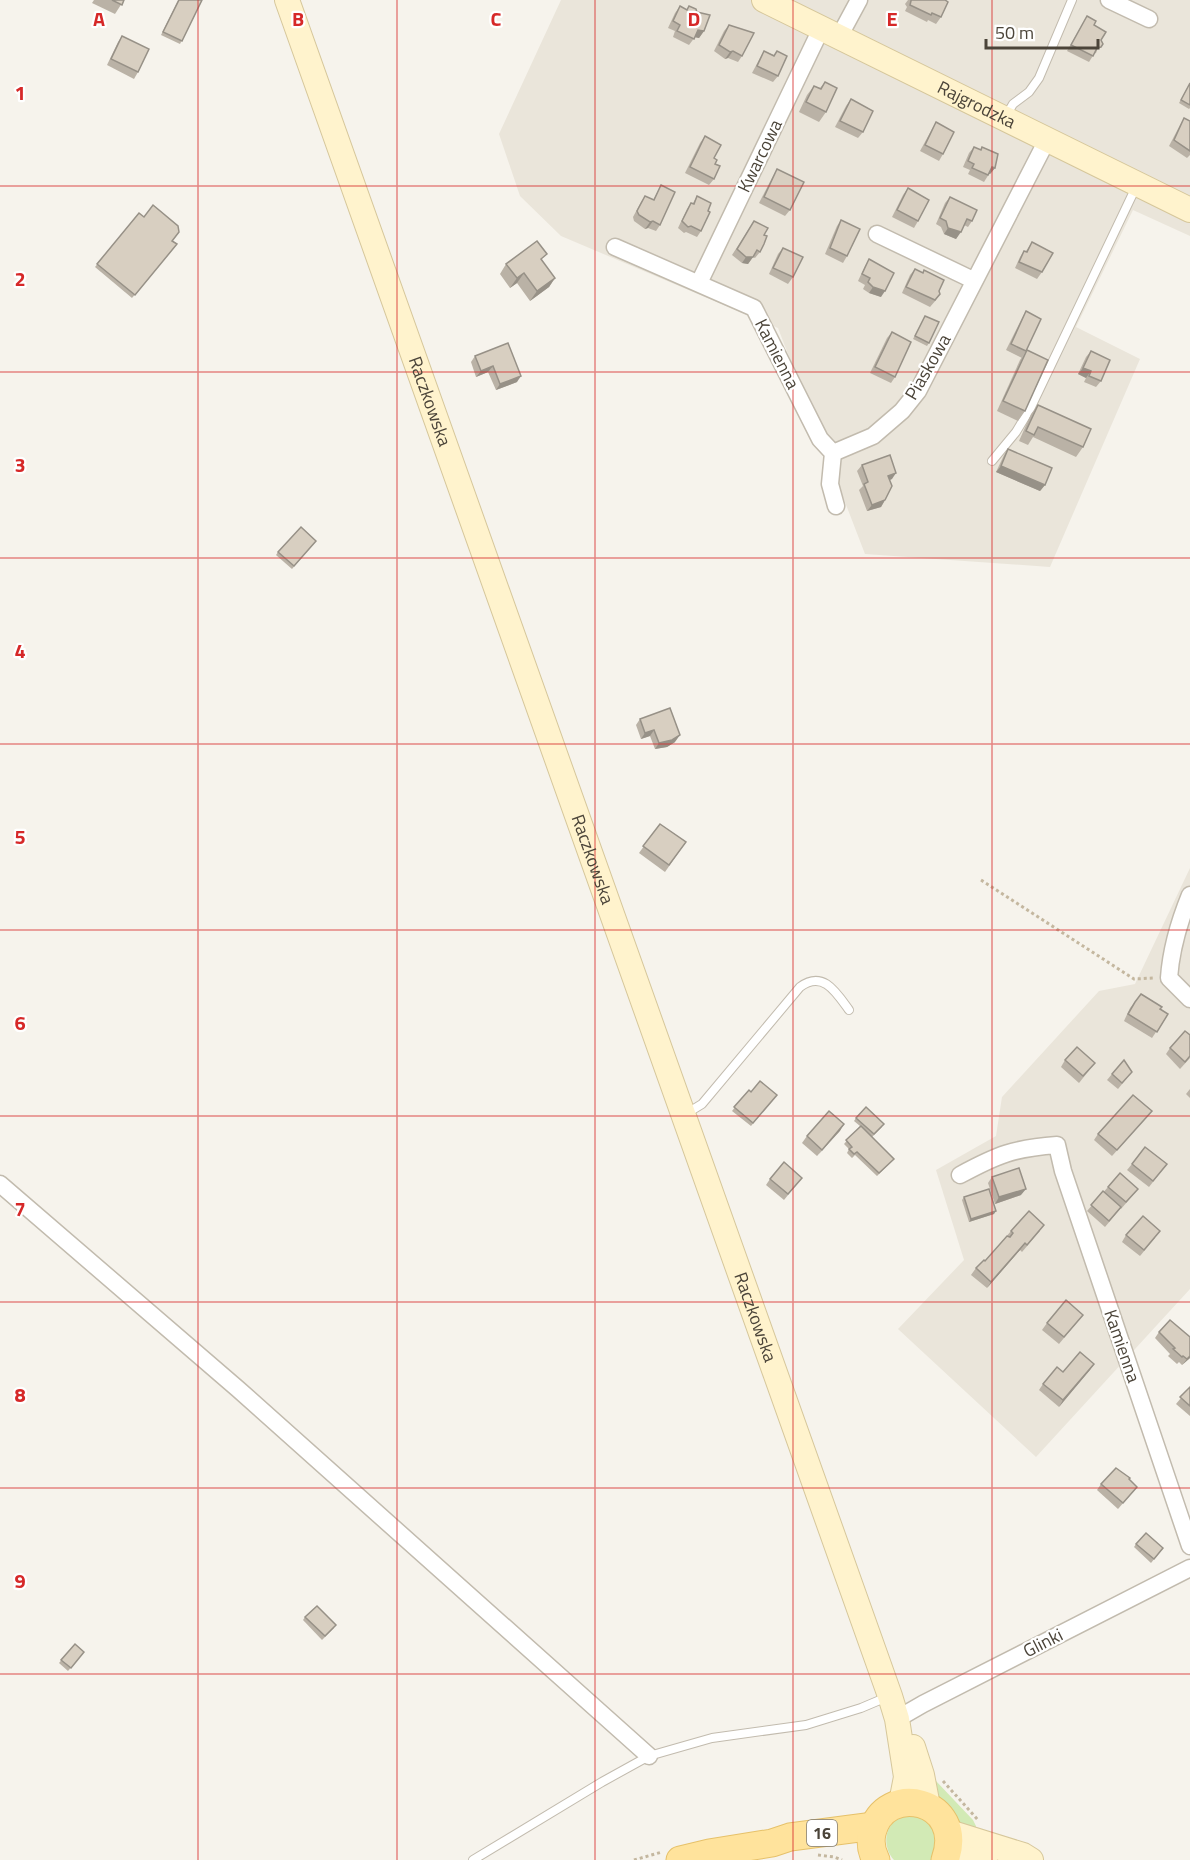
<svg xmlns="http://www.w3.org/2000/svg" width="1190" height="1860" font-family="'Titillium Web',sans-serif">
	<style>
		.residential { fill: #eae5da }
		.green { fill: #d2eab5 }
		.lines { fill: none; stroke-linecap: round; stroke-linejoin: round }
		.lane-casing { stroke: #c2bbae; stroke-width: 10 }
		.street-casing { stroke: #c2bbae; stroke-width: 19 }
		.secondary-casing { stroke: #d6c79b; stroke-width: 26 }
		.primary-casing { stroke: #e6c16a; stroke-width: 29 }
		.path { stroke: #c4b79f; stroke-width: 3; stroke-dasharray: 3 3; stroke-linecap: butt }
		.lane { stroke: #fff; stroke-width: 8 }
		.street { stroke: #fff; stroke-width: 16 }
		.secondary { stroke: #fff3cd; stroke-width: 24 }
		.primary { stroke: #ffe39c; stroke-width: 27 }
		.wall { fill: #bab2a6 }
		.shaded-wall { fill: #979187 }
		.building { fill: #d8cfc1; stroke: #979187; stroke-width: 1.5 }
		.grid { fill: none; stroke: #d62828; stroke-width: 1.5; stroke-opacity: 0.55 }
		.labels { text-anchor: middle; stroke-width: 4.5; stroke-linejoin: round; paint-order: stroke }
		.shield { fill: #fff; stroke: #817c74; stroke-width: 1.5 }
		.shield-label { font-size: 16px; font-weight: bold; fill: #4b4439 }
		.street-label { font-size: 18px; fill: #4b4439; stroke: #fff }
		.grid-label { font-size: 20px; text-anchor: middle; font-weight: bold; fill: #d62828; stroke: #fff; stroke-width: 4.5; stroke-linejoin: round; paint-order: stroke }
	</style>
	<rect width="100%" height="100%" fill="#f6f3ec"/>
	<g class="residential">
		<polygon points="561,0 1190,0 1190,236 1133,210 1076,327 1140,359 1050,567 865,554 778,328 561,236 520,196 499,134"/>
		<polygon points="1190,868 1190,1289 1036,1457 898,1329 964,1260 936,1170 996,1136 1002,1097 1099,991 1135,984"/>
	</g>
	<g class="green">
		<path d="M936,1781l37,39 3,6 -1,10c-22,-9 -36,-35 -47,-54z"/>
		<path d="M918,1815l20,16 -6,29h-38c-11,-12 -11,-33 5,-42 6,-3 13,-2 19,-3z"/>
	</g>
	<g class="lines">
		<defs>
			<g id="lane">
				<polyline points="1006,116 1013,104 1029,92 1039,78 1072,0"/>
				<polyline points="992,461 1016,432 1030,409 1136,187"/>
				<path d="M684,1115l18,-11 98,-117c23,-17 36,5 49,23"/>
				<polyline points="473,1860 602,1782 649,1756 712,1738 806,1725 861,1708 887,1697"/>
			</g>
			<g id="street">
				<polyline points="1109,0 1149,19"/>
				<polyline points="839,37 859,0"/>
				<polyline points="877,234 973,280"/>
				<polyline points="615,247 754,308 820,439 833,453 830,484 836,506"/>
				<polyline points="699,283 821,29"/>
				<polyline points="833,453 873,436 902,411 918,391 1047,140"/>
				<path d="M1190,895c-11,27 -19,54 -21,83l21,21"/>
				<path d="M960,1175c37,-20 54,-27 97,-30l6,26 127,375"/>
				<polyline points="0,1184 238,1389 649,1756"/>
				<polyline points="897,1719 923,1704 1190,1568"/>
			</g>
			<g id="secondary">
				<path id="s1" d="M287,0l603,1696 7,23 9,58 -5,26"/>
				<path id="s2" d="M764,0l426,210"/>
				<polyline points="913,1747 922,1775 928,1806"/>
				<polyline points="949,1832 1023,1855 1031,1860"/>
				<polyline points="946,1859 985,1860"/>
			</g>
			<g id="primary">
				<polyline points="680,1860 709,1853 772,1843 790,1837 874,1826"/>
				<path d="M876,1860c-5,-9 -6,-17 -4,-27 12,-52 95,-34 73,27"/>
			</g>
		</defs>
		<use href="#lane" class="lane-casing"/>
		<use href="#street" class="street-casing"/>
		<use href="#secondary" class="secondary-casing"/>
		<use href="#primary" class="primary-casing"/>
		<g class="path">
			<polyline points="981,880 1134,979 1154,978"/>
			<polyline points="943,1781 979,1821"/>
			<polyline points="818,1855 834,1857 842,1860"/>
			<polyline points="634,1860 662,1852"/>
		</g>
		<use href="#lane" class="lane"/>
		<use href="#street" class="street"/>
		<use href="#secondary" class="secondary"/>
		<use href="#primary" class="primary"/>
	</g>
	<g class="wall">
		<polygon points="94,0 124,0 115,14 92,3"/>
		<polygon points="178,0 202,0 180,44 161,35"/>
		<polygon points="908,0 945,0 941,17 936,24 928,20 927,22 905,11 907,7 905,4"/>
		<polygon points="680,6 686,10 689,6 704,31 699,38 695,37 689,45 673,37 675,31 668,28 675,13"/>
		<polygon points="1087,16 1094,25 1101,40 1096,53 1094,54 1089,62 1067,51"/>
		<polygon points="729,25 742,56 738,62 728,58 725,59 714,51 724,31"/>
		<polygon points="122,36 138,72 134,79 107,65 118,42"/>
		<polygon points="764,51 774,55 777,51 778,76 773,82 752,73 760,58"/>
		<polygon points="825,82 826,112 819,122 799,112 807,95 814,86 820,88"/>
		<polygon points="1190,83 1190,108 1189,109 1179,103"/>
		<polygon points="851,99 863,132 858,138 835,127 846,106"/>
		<polygon points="1184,118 1190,121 1190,155 1187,158 1169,146 1180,125"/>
		<polygon points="936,122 943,154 939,161 920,151 932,129"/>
		<polygon points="705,136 715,164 714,179 709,185 685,173 700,143"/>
		<polygon points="974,147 980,150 982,147 995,168 990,174 989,174 984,182 968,174 970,170 963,167 969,153"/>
		<polygon points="777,169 790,210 785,216 759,203 773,176"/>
		<polygon points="661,185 660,225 656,231 648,228 645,229 634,221 633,217 641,202 645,196 653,200"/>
		<polygon points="908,188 918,221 914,228 892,217 903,195"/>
		<polygon points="697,196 708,211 701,231 697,237 686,232 684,233 678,228 687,209 691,203 693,203"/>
		<polygon points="950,197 972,221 968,227 964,225 956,239 944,234 941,227 936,224 945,203"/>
		<polygon points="139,213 177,244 132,298 95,267"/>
		<polygon points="841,220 847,256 843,263 825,254 837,226"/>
		<polygon points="754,221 764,235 760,252 755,258 753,257 748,264 742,263 732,255"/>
		<polygon points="1032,242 1042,272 1037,279 1015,268 1020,257 1024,251 1026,251"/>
		<polygon points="783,248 793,277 788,284 769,274 778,254"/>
		<polygon points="869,259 881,297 869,293 863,289 865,285 858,281 865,266"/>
		<polygon points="506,264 555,278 549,287 530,301 517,283 510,288 500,274"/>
		<polygon points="915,269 939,291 936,300 930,307 902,293 910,275"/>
		<polygon points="1026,311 1026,351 1022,358 1006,350 1022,318"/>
		<polygon points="925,316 929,343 927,346 913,339"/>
		<polygon points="892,332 895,377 891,383 870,373 887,338"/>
		<polygon points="508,343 517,382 496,390 488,372 476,377 471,362 475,356"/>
		<polygon points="1027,350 1025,411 1018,421 997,411 1020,360"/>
		<polygon points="1091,351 1101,381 1096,387 1084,382 1086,378 1078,374 1086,357"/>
		<polygon points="1038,405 1083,447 1076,457 1033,437 1028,445 1019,441 1031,414"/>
		<polygon points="1008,449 1045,485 1040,491 996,472 1004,455"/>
		<polygon points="862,465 892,479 889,480 885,500 881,507 867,511 859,490 863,486 857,471"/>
		<polygon points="316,541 292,569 276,555 278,552"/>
		<polygon points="640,719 675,742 667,747 655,749 650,736 641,739 636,725"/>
		<polygon points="660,824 686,842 665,872 639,853"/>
		<polygon points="1135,1002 1160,1009 1168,1014 1152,1038 1124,1021 1130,1008"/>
		<polygon points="1170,1048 1190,1058 1180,1069 1166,1054"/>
		<polygon points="1065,1060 1095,1063 1079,1083 1061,1067"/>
		<polygon points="1112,1074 1127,1078 1118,1089 1107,1080"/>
		<polygon points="1190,1089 1190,1098 1186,1094"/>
		<polygon points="749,1090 751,1092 777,1095 751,1126 732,1111"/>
		<polygon points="1147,1117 1112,1156 1094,1140 1098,1134"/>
		<polygon points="856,1118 882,1127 872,1137 891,1162 877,1176 855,1155 852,1158 847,1153 849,1149 844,1144 860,1126 854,1121"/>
		<polygon points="844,1124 817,1156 802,1143 807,1136"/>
		<polygon points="1132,1164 1167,1164 1149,1187 1127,1170"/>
		<polygon points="992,1177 1021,1195 995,1204 988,1183"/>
		<polygon points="770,1179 797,1184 784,1200 766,1185"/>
		<polygon points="1108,1187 1138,1189 1133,1195 1121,1209 1121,1208 1105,1227 1087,1211"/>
		<polygon points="964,1197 994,1214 969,1222 962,1200"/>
		<polygon points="1011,1231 1040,1231 1022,1252 1020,1250 987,1288 971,1275 976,1268 985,1261"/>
		<polygon points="1126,1235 1155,1238 1140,1256 1122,1242"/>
		<polygon points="1083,1315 1059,1344 1042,1330 1047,1323"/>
		<polygon points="1159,1332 1190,1358 1182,1365 1179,1362 1177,1364 1168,1356 1170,1354 1155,1338"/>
		<polygon points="1094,1364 1059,1407 1039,1390 1043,1384 1063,1372"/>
		<polygon points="1190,1387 1190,1416 1176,1404"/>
		<polygon points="1129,1479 1137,1487 1118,1509 1097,1490 1101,1484"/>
		<polygon points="1136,1544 1163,1548 1151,1563 1134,1547"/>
		<polygon points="305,1617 334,1628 322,1640 303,1620"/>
		<polygon points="75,1644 84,1652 68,1671 59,1663"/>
	</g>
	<g class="shaded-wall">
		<polygon points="698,30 704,31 699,38 694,37"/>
		<polygon points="733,51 728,58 725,59 730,52"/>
		<polygon points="992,167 995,168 990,174 988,173"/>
		<polygon points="653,221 648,228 645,229 650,222"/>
		<polygon points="948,228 961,232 956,239 944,234"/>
		<polygon points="746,257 753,257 748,264 742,263"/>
		<polygon points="524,273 517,283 510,288 517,278"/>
		<polygon points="555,278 549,287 530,301 537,291"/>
		<polygon points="873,287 885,291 881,297 869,293"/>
		<polygon points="493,366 488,372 476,377 481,371"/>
		<polygon points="1083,368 1091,371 1086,378 1078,374"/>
		<polygon points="521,376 517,382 496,390 500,384"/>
		<polygon points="1001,466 1045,485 1040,491 996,472"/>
		<polygon points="896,473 892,479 883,483 888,476"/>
		<polygon points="885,500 881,507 867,511 872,505"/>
		<polygon points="654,730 650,736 641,739 645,733"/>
		<polygon points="680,735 675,742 667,747 655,749 659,743"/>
		<polygon points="844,1124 840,1131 817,1156 822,1150"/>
		<polygon points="1026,1189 1021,1195 995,1204 999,1197"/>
		<polygon points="996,1211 994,1214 969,1222 971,1219"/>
		<polygon points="1025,1243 1020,1250 987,1288 991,1282"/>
		<polygon points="1190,1356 1190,1358 1182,1365 1187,1359"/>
		<polygon points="1094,1364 1090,1370 1059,1407 1063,1400"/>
	</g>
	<g class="building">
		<polygon points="112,0 124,0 122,5"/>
		<polygon points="179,0 202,0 182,41 163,32"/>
		<polygon points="911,0 945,0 948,2 941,17 932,13 931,15 910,5 911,1"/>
		<polygon points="680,6 687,10 689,6 696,9 697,12 710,15 704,31 698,30 694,39 677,31 680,25 673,21"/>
		<polygon points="1087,16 1096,21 1094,25 1106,32 1101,40 1103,44 1101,47 1097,48 1093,56 1071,45"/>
		<polygon points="729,25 754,33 742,56 733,51 730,52 719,45"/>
		<polygon points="122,36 149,49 138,72 111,59"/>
		<polygon points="764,51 774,56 777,51 787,56 778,76 757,66"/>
		<polygon points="825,82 837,88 826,112 806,102 814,86 821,89"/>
		<polygon points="1190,83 1190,105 1181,100"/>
		<polygon points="851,99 873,111 863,132 840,121"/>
		<polygon points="1184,118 1190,121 1190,151 1174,140"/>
		<polygon points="936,122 954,132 943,154 925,145"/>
		<polygon points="705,136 721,145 714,158 717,160 715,164 720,166 714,179 690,167"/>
		<polygon points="974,147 981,150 982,147 998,154 995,168 992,167 988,175 972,168 974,164 968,161"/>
		<polygon points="777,169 804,182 790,210 764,197"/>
		<polygon points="661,185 675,192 660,225 653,221 650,222 639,215 637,211 645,196 654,200"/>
		<polygon points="908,188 929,200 918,221 897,210"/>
		<polygon points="697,196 711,203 708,211 710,212 701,231 691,226 688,227 682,221 691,203 694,204"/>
		<polygon points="950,197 977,210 972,221 967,219 961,232 948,228 946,221 940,218"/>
		<polygon points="153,205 178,226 179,232 172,241 177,244 135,295 97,264 139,213 144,217"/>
		<polygon points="841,220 860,229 847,256 830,248"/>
		<polygon points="754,221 768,228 764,235 767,236 764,244 760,252 757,250 753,257 746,257 737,249"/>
		<polygon points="537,241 547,254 541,259 555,278 537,291 524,273 517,278 506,264"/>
		<polygon points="1032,242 1053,253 1042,272 1019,262 1024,251 1027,252"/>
		<polygon points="783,248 803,257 793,277 773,268"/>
		<polygon points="869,259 894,273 885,291 873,287 868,282 870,278 862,274"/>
		<polygon points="915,269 923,273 924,270 944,280 939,291 940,294 935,300 906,287"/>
		<polygon points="1026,311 1041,319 1026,351 1011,344"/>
		<polygon points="925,316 939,322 929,343 915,336"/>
		<polygon points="892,332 911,342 895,377 875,367"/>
		<polygon points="508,343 521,376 500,384 493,366 481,371 475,356"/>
		<polygon points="1027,350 1048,360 1025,411 1003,401"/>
		<polygon points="1091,351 1110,360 1101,381 1089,376 1091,371 1083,368"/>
		<polygon points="1038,405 1091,429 1083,447 1038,427 1034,435 1026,431"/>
		<polygon points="1008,449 1052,468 1045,485 1001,466"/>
		<polygon points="890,455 896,473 888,476 892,486 885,500 872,505 864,484 868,482 862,465"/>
		<polygon points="301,527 316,541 294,566 278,552"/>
		<polygon points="670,708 680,735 672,740 659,743 654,730 645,733 640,719"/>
		<polygon points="660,824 686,842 669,865 643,846"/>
		<polygon points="1141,994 1162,1007 1160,1009 1168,1014 1157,1032 1128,1014 1135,1002"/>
		<polygon points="1185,1031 1190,1035 1190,1056 1185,1062 1170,1048"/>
		<polygon points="1077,1047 1095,1063 1083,1076 1065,1060"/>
		<polygon points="1124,1060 1132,1072 1122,1083 1112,1074"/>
		<polygon points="760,1081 777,1095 753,1123 734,1107 749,1090 751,1092"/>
		<polygon points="1133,1095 1152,1111 1117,1150 1098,1134"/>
		<polygon points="866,1107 884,1124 874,1134 856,1118"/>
		<polygon points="829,1111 844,1124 822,1150 807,1136"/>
		<polygon points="861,1126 894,1159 879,1173 857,1152 854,1154 849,1149 852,1147 846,1140"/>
		<polygon points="1145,1147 1167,1164 1153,1181 1132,1164"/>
		<polygon points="784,1162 802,1178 788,1194 770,1179"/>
		<polygon points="1019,1168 1026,1189 999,1197 992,1177"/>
		<polygon points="1120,1173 1138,1189 1126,1202 1108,1187"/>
		<polygon points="989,1189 996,1211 971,1219 964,1197"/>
		<polygon points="1103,1191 1121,1207 1109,1221 1091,1205"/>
		<polygon points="1029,1211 1044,1225 1027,1245 1025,1243 991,1282 976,1268 984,1260 985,1261 1007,1236 1010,1237 1013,1233 1011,1231"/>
		<polygon points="1143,1216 1160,1231 1144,1250 1126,1235"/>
		<polygon points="1066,1300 1083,1315 1064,1337 1047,1323"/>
		<polygon points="1170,1320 1190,1337 1190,1356 1187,1359 1183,1356 1182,1357 1173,1349 1175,1348 1159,1332"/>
		<polygon points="1080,1352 1094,1364 1063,1400 1043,1384 1057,1367 1063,1372"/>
		<polygon points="1190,1387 1190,1406 1180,1397"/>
		<polygon points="1116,1468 1130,1478 1129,1479 1137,1487 1123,1503 1101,1484"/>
		<polygon points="1146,1533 1163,1548 1154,1559 1136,1544"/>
		<polygon points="317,1606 336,1625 325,1636 305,1617"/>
		<polygon points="75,1644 84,1652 71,1668 61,1660"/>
	</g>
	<path class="grid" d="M198,0v1860M397,0v1860M595,0v1860M793,0v1860M992,0v1860M0,186h1190M0,372h1190M0,558h1190M0,744h1190M0,930h1190M0,1116h1190M0,1302h1190M0,1488h1190M0,1674h1190"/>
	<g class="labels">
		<rect class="shield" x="807" y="1820" width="30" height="26" rx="4.5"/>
		<g class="shield-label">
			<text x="822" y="1839">16</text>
		</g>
		<g class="street-label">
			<text dy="6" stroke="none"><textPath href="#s2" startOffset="237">Rajgrodzka</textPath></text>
			<text transform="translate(760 156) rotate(-64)" y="6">Kwarcowa</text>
			<text transform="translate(777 354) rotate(63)" y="6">Kamienna</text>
			<text transform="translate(928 367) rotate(-60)" y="6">Piaskowa</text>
			<text dy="6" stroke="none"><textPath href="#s1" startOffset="426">Raczkowska</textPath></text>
			<text dy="6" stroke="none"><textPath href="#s1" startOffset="912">Raczkowska</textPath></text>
			<text dy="6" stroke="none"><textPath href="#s1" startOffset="1398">Raczkowska</textPath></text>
			<text transform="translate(1122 1346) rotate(71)" y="6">Kamienna</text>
			<text transform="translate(1043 1643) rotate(-27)" y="6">Glinki</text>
		</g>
	</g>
	<g class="grid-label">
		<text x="99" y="26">A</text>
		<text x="298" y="26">B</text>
		<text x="496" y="26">C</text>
		<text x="694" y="26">D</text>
		<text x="892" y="26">E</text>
		<text x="20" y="100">1</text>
		<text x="20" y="286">2</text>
		<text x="20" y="472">3</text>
		<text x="20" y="658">4</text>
		<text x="20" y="844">5</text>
		<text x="20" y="1030">6</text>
		<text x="20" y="1216">7</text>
		<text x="20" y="1402">8</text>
		<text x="20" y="1588">9</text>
	</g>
	<path d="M986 39v9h112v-9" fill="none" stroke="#4b4439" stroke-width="3"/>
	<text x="995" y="39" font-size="18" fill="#4b4439" stroke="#ffffff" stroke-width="4.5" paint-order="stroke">50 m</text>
</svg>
